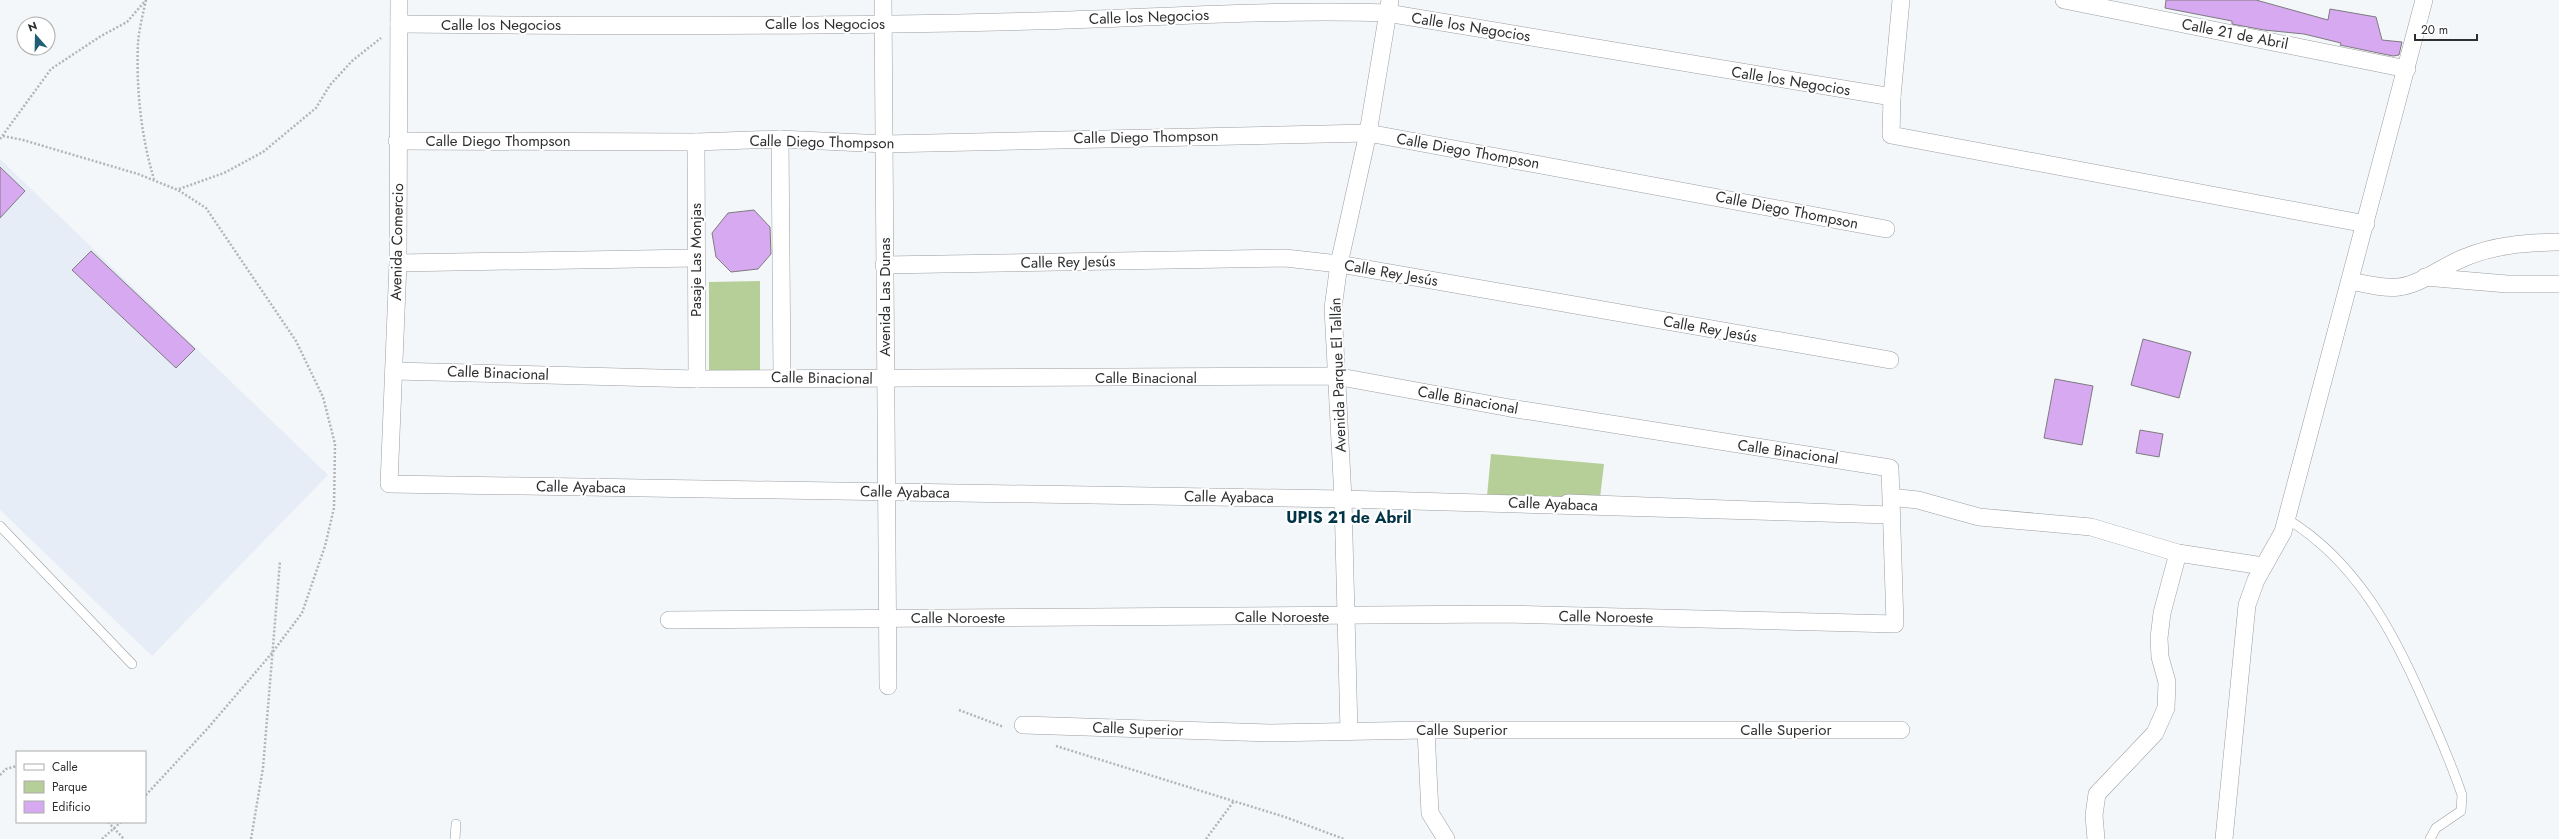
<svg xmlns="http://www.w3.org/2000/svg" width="2559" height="839" font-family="Jost,sans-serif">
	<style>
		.built { fill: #e6edf7 }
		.green { fill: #b6ce97 }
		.building { fill: #d7a9f1; stroke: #7d7b7e }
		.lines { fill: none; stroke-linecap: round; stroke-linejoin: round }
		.lane-casing { stroke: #9b9da1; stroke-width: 10 }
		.street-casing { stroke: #9b9da1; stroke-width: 18 }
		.path { stroke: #b2b5b7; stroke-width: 2.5; stroke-dasharray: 2 2; stroke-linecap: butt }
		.lane { stroke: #fff; stroke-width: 9 }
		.street { stroke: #fff; stroke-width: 17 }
		.labels { text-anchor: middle; stroke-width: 4; stroke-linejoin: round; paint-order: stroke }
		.street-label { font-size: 15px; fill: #2e2f30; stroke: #fff }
		.neighbourhood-label { font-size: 16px; font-weight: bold; fill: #003446; stroke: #fff }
	</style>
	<rect width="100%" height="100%" fill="#f4f7fa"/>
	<polygon class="built" points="0,159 328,475 152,656 0,510"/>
	<g class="green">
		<polygon points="760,281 760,373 709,373 709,282"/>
		<polygon points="1491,454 1604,464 1599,506 1487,496"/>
	</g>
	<g class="building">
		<polygon points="2166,0 2256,0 2328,20 2330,9 2376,17 2382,40 2402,42 2399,55 2393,56 2340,45 2341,43 2304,34 2264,30 2232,24 2232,21 2165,8"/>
		<polygon points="0,167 25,191 0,218"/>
		<polygon points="754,210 770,227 771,254 758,269 731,272 716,257 712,233 728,213"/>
		<polygon points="91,251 195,349 176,368 72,270"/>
		<polygon points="2143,339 2191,352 2179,398 2131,385"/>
		<polygon points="2055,379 2093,386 2082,445 2044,438"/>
		<polygon points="2140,430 2163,434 2159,457 2136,453"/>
	</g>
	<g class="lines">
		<defs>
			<g id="lane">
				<path d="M2287,519c69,42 106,112 137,183 14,31 27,61 38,93l-1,16 -25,17 -6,11"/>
				<polyline points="0,526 132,664"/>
				<polyline points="455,839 456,824"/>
			</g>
			<g id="street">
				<polyline points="399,0 398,263 389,484 1343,499 1890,515 1568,503"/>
				<polyline points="883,0 888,686"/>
				<polyline points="1901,0 1892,97 1891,135 2366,224"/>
				<polyline points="2064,0 2407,69"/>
				<path d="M399,24c211,2 424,3 636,-3 117,-3 235,-12 352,-8l505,84"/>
				<polyline points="780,139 782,377"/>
				<polyline points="397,141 696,142 780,139 885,144 1368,133 1886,229"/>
				<polyline points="696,142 697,379"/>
				<polyline points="398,263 696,258"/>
				<polyline points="884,265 1285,258 1339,264 1890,360"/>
				<polyline points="2425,277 2507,284 2559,284"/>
				<path d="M2350,281c16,3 33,8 49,6 23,-3 45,-22 67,-30 29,-12 59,-14 90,-15"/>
				<polyline points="394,371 697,379 1335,376 1510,408 1890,468 1895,624 1504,614 669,620"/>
				<polyline points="1899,498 1918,500 1979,517 2091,527 2178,553 2263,566"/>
				<polyline points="1023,725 1270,733 1426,730 1901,730"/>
				<polyline points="1426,730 1430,813 1446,839"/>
				<polyline points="1349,731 1343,499 1333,308 1339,264 1368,133 1390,0"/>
				<polyline points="2096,839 2094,815 2097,794 2155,733 2166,708 2167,682 2160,657 2159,638 2162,613 2178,553"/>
				<polyline points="2224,839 2247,605 2256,580 2283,532 2424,0"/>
			</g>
		</defs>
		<use href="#lane" class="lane-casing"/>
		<use href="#street" class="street-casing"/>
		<g class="path">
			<path d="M146,0c-3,14 -7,29 -8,43 -2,44 3,94 16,136"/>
			<polyline points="3,136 23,140 138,174 178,190 206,208 296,341 323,397 335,444 334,508 325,546 302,613 272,653 208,728 145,796"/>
			<polyline points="0,139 51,69 101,36 127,22 146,0"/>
			<polyline points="179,189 224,173 263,152 316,108 330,85 352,61 381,38"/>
			<polyline points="959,710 1004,727"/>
			<polyline points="1056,746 1285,817 1344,839"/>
			<polyline points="0,775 6,769 17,766"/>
			<polyline points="108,822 124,839"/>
			<polyline points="102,839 121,822"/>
			<polyline points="251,839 263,768 280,561"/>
			<polyline points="1206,839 1234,801"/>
		</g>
		<use href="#lane" class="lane"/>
		<use href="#street" class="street"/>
	</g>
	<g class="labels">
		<g class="street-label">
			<text transform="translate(1149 17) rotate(-2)" y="5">Calle los Negocios</text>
			<text x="825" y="29">Calle los Negocios</text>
			<text x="501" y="30">Calle los Negocios</text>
			<text transform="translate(1471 27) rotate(9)" y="5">Calle los Negocios</text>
			<text transform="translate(2235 34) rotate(11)" y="5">Calle 21 de Abril</text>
			<text transform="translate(1791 81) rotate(9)" y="5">Calle los Negocios</text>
			<text transform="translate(1146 137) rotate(-1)" y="5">Calle Diego Thompson</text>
			<text x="498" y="146">Calle Diego Thompson</text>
			<text transform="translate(822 142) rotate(1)" y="5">Calle Diego Thompson</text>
			<text transform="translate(1468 151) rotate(10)" y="5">Calle Diego Thompson</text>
			<text transform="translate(1787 210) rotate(11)" y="5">Calle Diego Thompson</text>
			<text transform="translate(397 242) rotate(-89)" y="5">Avenida Comercio</text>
			<text transform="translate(696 260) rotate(-90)" y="5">Pasaje Las Monjas</text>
			<text transform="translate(1068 262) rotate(-1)" y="5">Calle Rey Jesús</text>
			<text transform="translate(1391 273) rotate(10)" y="5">Calle Rey Jesús</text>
			<text transform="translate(885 297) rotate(-90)" y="5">Avenida Las Dunas</text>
			<text transform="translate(1710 329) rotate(10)" y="5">Calle Rey Jesús</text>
			<text transform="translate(498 373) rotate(2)" y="5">Calle Binacional</text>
			<text transform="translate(1338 375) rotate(-92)" y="5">Avenida Parque El Tallán</text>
			<text transform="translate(822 378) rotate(1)" y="5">Calle Binacional</text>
			<text x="1146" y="383">Calle Binacional</text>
			<text transform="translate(1468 400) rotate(10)" y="5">Calle Binacional</text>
			<text transform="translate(1788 452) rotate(8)" y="5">Calle Binacional</text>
			<text transform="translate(581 487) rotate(1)" y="5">Calle Ayabaca</text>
			<text transform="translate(905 492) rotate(1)" y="5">Calle Ayabaca</text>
			<text transform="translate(1229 497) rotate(1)" y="5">Calle Ayabaca</text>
			<text transform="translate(1553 504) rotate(2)" y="5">Calle Ayabaca</text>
			<text x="1282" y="622">Calle Noroeste</text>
			<text transform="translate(1606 617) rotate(1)" y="5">Calle Noroeste</text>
			<text x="958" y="623">Calle Noroeste</text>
			<text transform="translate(1138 729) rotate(2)" y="5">Calle Superior</text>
			<text x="1462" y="735">Calle Superior</text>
			<text x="1786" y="735">Calle Superior</text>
		</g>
		<g class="neighbourhood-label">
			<text x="1349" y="523">UPIS 21 de Abril</text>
		</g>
	</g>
	<rect x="16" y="751" width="130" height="72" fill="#ffffff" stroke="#abacac"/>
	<rect x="24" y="764" width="20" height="6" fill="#ffffff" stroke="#abacac"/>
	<text x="52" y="771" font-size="12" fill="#2e2f30">Calle</text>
	<rect x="24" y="781" width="20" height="12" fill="#b6ce97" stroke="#abacac"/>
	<text x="52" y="791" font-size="12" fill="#2e2f30">Parque</text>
	<rect x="24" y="801" width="20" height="12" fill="#d7a9f1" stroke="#abacac"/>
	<text x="52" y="811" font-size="12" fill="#2e2f30">Edificio</text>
	<g transform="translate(36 36) rotate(340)"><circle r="19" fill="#ffffff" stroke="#abacac"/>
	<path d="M0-3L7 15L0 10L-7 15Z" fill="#205e75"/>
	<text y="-6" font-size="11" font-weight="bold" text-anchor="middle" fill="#2e2f30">N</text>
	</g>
	<path d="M2415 34v6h62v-6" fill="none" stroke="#2e2f30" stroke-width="2"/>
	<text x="2421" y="34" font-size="12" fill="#2e2f30" stroke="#ffffff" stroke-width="3" paint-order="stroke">20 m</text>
</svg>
